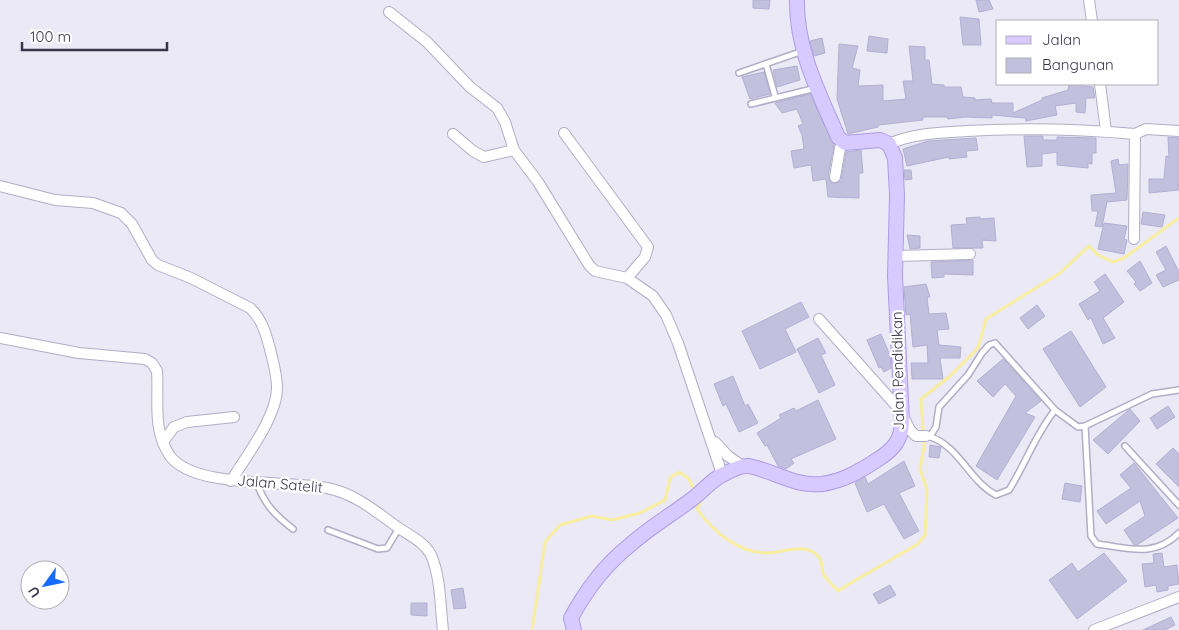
<svg xmlns="http://www.w3.org/2000/svg" width="1179" height="630" font-family="Quicksand,sans-serif">
	<style>
		.lines { fill: none; stroke-linecap: round; stroke-linejoin: round }
		.stream { stroke: #f7eea0; stroke-width: 3 }
		.building { fill: #c2c0dc; stroke: #b3afd4 }
		.lane-casing { stroke: #b1adc5; stroke-width: 8 }
		.street-casing { stroke: #b1adc5; stroke-width: 12 }
		.secondary-casing { stroke: #ad9de6; stroke-width: 16 }
		.lane { stroke: #fff; stroke-width: 5 }
		.street { stroke: #fff; stroke-width: 10 }
		.secondary { stroke: #d6caff; stroke-width: 14 }
		.labels { text-anchor: middle; stroke-width: 4.5; stroke-linejoin: round; paint-order: stroke }
		.street-label { font-size: 15px; fill: #38364a; stroke: #fff }
	</style>
	<rect width="100%" height="100%" fill="#ebe9f6"/>
	<g class="lines">
		<g class="stream">
			<path d="M699,499l2,2 -4,8c16,23 43,45 72,44 16,-1 35,-10 48,2 6,5 4,11 6,18 2,6 10,12 15,18l11,-7 69,-40 7,-9 2,-45 -7,-21 4,-22 -3,-48 29,-23 28,-28 8,-29 74,-46 29,-27 9,9 15,7 11,-4 55,-40"/>
			<polyline points="532,630 545,542 560,525 592,516 612,520 640,513 665,500 670,478 679,472 688,478 695,491"/>
		</g>
	</g>
	<g class="building">
		<polygon points="753,0 770,0 769,9 753,8"/>
		<polygon points="976,0 989,0 993,9 979,12"/>
		<polygon points="960,17 979,19 981,45 963,45"/>
		<polygon points="869,36 888,39 887,53 867,51"/>
		<polygon points="822,38 825,53 814,56 810,41"/>
		<polygon points="839,44 858,46 852,68 860,70 858,86 883,85 883,101 906,99 903,81 913,81 909,46 925,47 925,60 929,60 932,84 944,85 944,87 961,87 963,97 975,98 975,100 991,99 992,103 1013,103 1013,113 1042,100 1042,98 1068,90 1069,84 1082,84 1082,86 1093,87 1095,98 1086,98 1085,113 1076,112 1076,103 1055,106 1057,115 1026,121 1025,118 992,115 992,118 965,117 948,119 947,117 923,117 923,120 878,125 878,127 848,134 837,99"/>
		<polygon points="797,66 800,80 777,87 773,70"/>
		<polygon points="764,72 770,94 750,99 742,77"/>
		<polygon points="810,94 834,145 828,176 830,182 834,184 841,181 846,152 861,150 863,173 859,173 859,198 828,197 826,179 813,181 811,165 794,168 791,151 804,149 802,135 798,126 803,124 797,109 782,113 775,103"/>
		<polygon points="1024,136 1043,136 1043,140 1057,140 1057,137 1096,138 1096,153 1092,153 1092,164 1088,163 1088,168 1057,165 1057,152 1042,154 1042,166 1027,167"/>
		<polygon points="1168,137 1179,138 1179,190 1149,193 1149,179 1164,179 1166,156 1169,157"/>
		<polygon points="976,138 978,150 966,151 967,157 949,159 949,157 907,166 903,149 928,141"/>
		<polygon points="1118,159 1119,165 1128,164 1127,200 1107,202 1102,227 1095,226 1098,211 1092,211 1091,195 1116,193 1111,161"/>
		<polygon points="904,170 911,170 912,179 905,180"/>
		<polygon points="1143,212 1165,215 1162,227 1141,224"/>
		<polygon points="980,217 980,219 994,218 996,241 982,240 983,248 953,248 951,225 967,224 966,218"/>
		<polygon points="1104,223 1127,226 1124,239 1127,240 1124,254 1098,249"/>
		<polygon points="907,235 920,236 920,248 910,249"/>
		<polygon points="1166,246 1179,272 1179,280 1163,287 1156,275 1166,270 1156,252"/>
		<polygon points="973,260 973,275 944,274 944,277 932,278 931,262"/>
		<polygon points="1140,261 1152,283 1140,291 1134,284 1136,282 1127,271"/>
		<polygon points="1105,274 1124,302 1103,318 1115,338 1103,344 1091,318 1088,320 1079,304 1100,291 1094,282"/>
		<polygon points="926,284 930,297 927,297 929,314 946,313 949,329 937,330 939,345 961,347 960,358 940,358 943,379 912,379 911,363 928,363 927,345 913,347 910,314 906,315 904,287"/>
		<polygon points="801,302 809,317 785,329 796,352 760,369 742,331"/>
		<polygon points="1037,305 1045,316 1028,329 1020,318"/>
		<polygon points="1071,331 1106,387 1080,407 1043,349"/>
		<polygon points="881,334 890,355 891,368 884,372 881,367 879,368 867,340"/>
		<polygon points="818,338 826,353 821,355 835,385 819,393 797,349"/>
		<polygon points="1003,359 1041,401 1025,413 1035,417 997,480 976,466 1016,396 1005,384 993,397 977,381"/>
		<polygon points="733,376 745,406 748,404 758,423 739,432 726,404 723,406 714,384"/>
		<polygon points="818,400 836,439 791,459 794,463 786,469 778,466 767,445 765,446 757,433 781,418 779,415 794,408 796,411"/>
		<polygon points="1168,406 1175,417 1157,429 1150,418"/>
		<polygon points="1130,409 1140,421 1108,454 1093,440"/>
		<polygon points="930,445 941,447 939,458 929,457"/>
		<polygon points="1173,448 1179,454 1179,487 1156,464"/>
		<polygon points="904,461 915,486 899,493 919,531 904,539 884,504 867,512 855,483 865,477 868,484"/>
		<polygon points="1134,463 1178,518 1137,545 1134,545 1124,530 1145,516 1140,501 1106,524 1097,511 1131,488 1120,475"/>
		<polygon points="1065,483 1082,486 1080,502 1062,499"/>
		<polygon points="1104,553 1127,581 1077,619 1049,580 1072,563 1078,572"/>
		<polygon points="1162,553 1164,567 1177,565 1179,584 1168,586 1168,590 1157,592 1156,585 1145,587 1142,564 1154,563 1153,554"/>
		<polygon points="890,585 896,595 879,604 873,594"/>
		<polygon points="463,588 466,608 454,609 451,590"/>
		<polygon points="411,603 427,603 427,616 411,615"/>
		<polygon points="1171,617 1175,625 1165,630 1143,630"/>
	</g>
	<g class="lines">
		<defs>
			<g id="lane">
				<polyline points="766,64 775,96"/>
				<polyline points="739,73 803,51"/>
				<polyline points="751,104 816,88"/>
				<path d="M1085,426l6,110 6,8c32,4 57,14 82,-11"/>
				<path d="M928,436c31,9 41,45 68,59l13,-5c17,-27 26,-55 46,-80"/>
				<polyline points="930,436 936,427 939,407 968,375 982,353 989,345 995,343 1055,410 1078,427 1085,426 1152,394 1179,390"/>
				<polyline points="1125,446 1179,505"/>
				<path d="M257,484c9,22 17,30 36,45"/>
				<polyline points="328,530 378,549 387,548 399,528"/>
			</g>
			<g id="street">
				<polyline points="1089,0 1092,21"/>
				<polyline points="389,12 427,42 470,87 497,108 505,122 514,150 538,182 589,265 595,271 627,278 653,296 666,315 678,343 722,474"/>
				<polyline points="1100,84 1106,131"/>
				<polyline points="564,133 648,247 645,257 627,278"/>
				<polyline points="453,134 473,151 484,157 514,150"/>
				<path d="M889,144c24,-11 51,-11 78,-13 56,-3 112,-2 168,3l11,-5 33,2"/>
				<polyline points="835,177 840,148 845,143"/>
				<path d="M0,186l55,14 38,3 28,10 11,11 20,36 6,5 33,13 59,30c12,11 16,26 20,41 3,13 7,25 7,39 0,29 -31,68 -46,93"/>
				<polyline points="1134,239 1135,134"/>
				<polyline points="896,256 970,254"/>
				<polyline points="819,319 900,410 910,430 916,436 926,436"/>
				<path d="M0,338l79,15 66,6 7,4 5,8c2,29 -5,59 13,85 24,33 119,24 157,32 27,5 48,23 69,38 12,9 28,15 35,29 10,23 9,51 12,75"/>
				<polyline points="163,442 174,427 187,422 234,417"/>
				<polyline points="715,442 728,456 744,467"/>
				<polyline points="1094,630 1179,597"/>
			</g>
			<path id="secondary" d="M574,630l-3,-12c14,-26 35,-54 59,-73 19,-17 41,-30 61,-45 11,-8 21,-21 33,-26 6,-3 19,-9 25,-8 25,5 46,21 73,18 21,-3 38,-13 55,-24 16,-10 25,-20 25,-39l-7,-145 2,-81 -2,-37 -6,-14 -9,-4 -35,3 -7,-6c-19,-44 -42,-88 -41,-137"/>
		</defs>
		<use href="#lane" class="lane-casing"/>
		<use href="#street" class="street-casing"/>
		<use href="#secondary" class="secondary-casing"/>
		<use href="#lane" class="lane"/>
		<use href="#street" class="street"/>
		<use href="#secondary" class="secondary"/>
	</g>
	<g class="labels">
		<g class="street-label">
			<text transform="translate(898 371) rotate(-91)" y="5">Jalan Pendidikan</text>
			<text transform="translate(280 484) rotate(5)" y="5">Jalan Satelit</text>
		</g>
	</g>
	<rect x="996" y="20" width="162" height="65" fill="#ffffff" stroke="#afafb7"/>
	<rect x="1006" y="36" width="25" height="8" fill="#d6caff" stroke="#afafb7"/>
	<text x="1042" y="45" font-size="15" fill="#38364a">Jalan</text>
	<rect x="1006" y="58" width="25" height="15" fill="#c2c0dc" stroke="#afafb7"/>
	<text x="1042" y="70" font-size="15" fill="#38364a">Bangunan</text>
	<g transform="translate(45 585) rotate(237)"><circle r="24" fill="#ffffff" stroke="#afafb7"/>
	<path d="M0-4L9 19L0 12L-9 19Z" fill="#176cff"/>
	<text y="-8" font-size="14" font-weight="bold" text-anchor="middle" fill="#38364a">U</text>
	</g>
	<path d="M22 42v8h145v-8" fill="none" stroke="#38364a" stroke-width="2.5"/>
	<text x="30" y="42" font-size="15" fill="#38364a" stroke="#ffffff" stroke-width="4" paint-order="stroke">100 m</text>
</svg>
